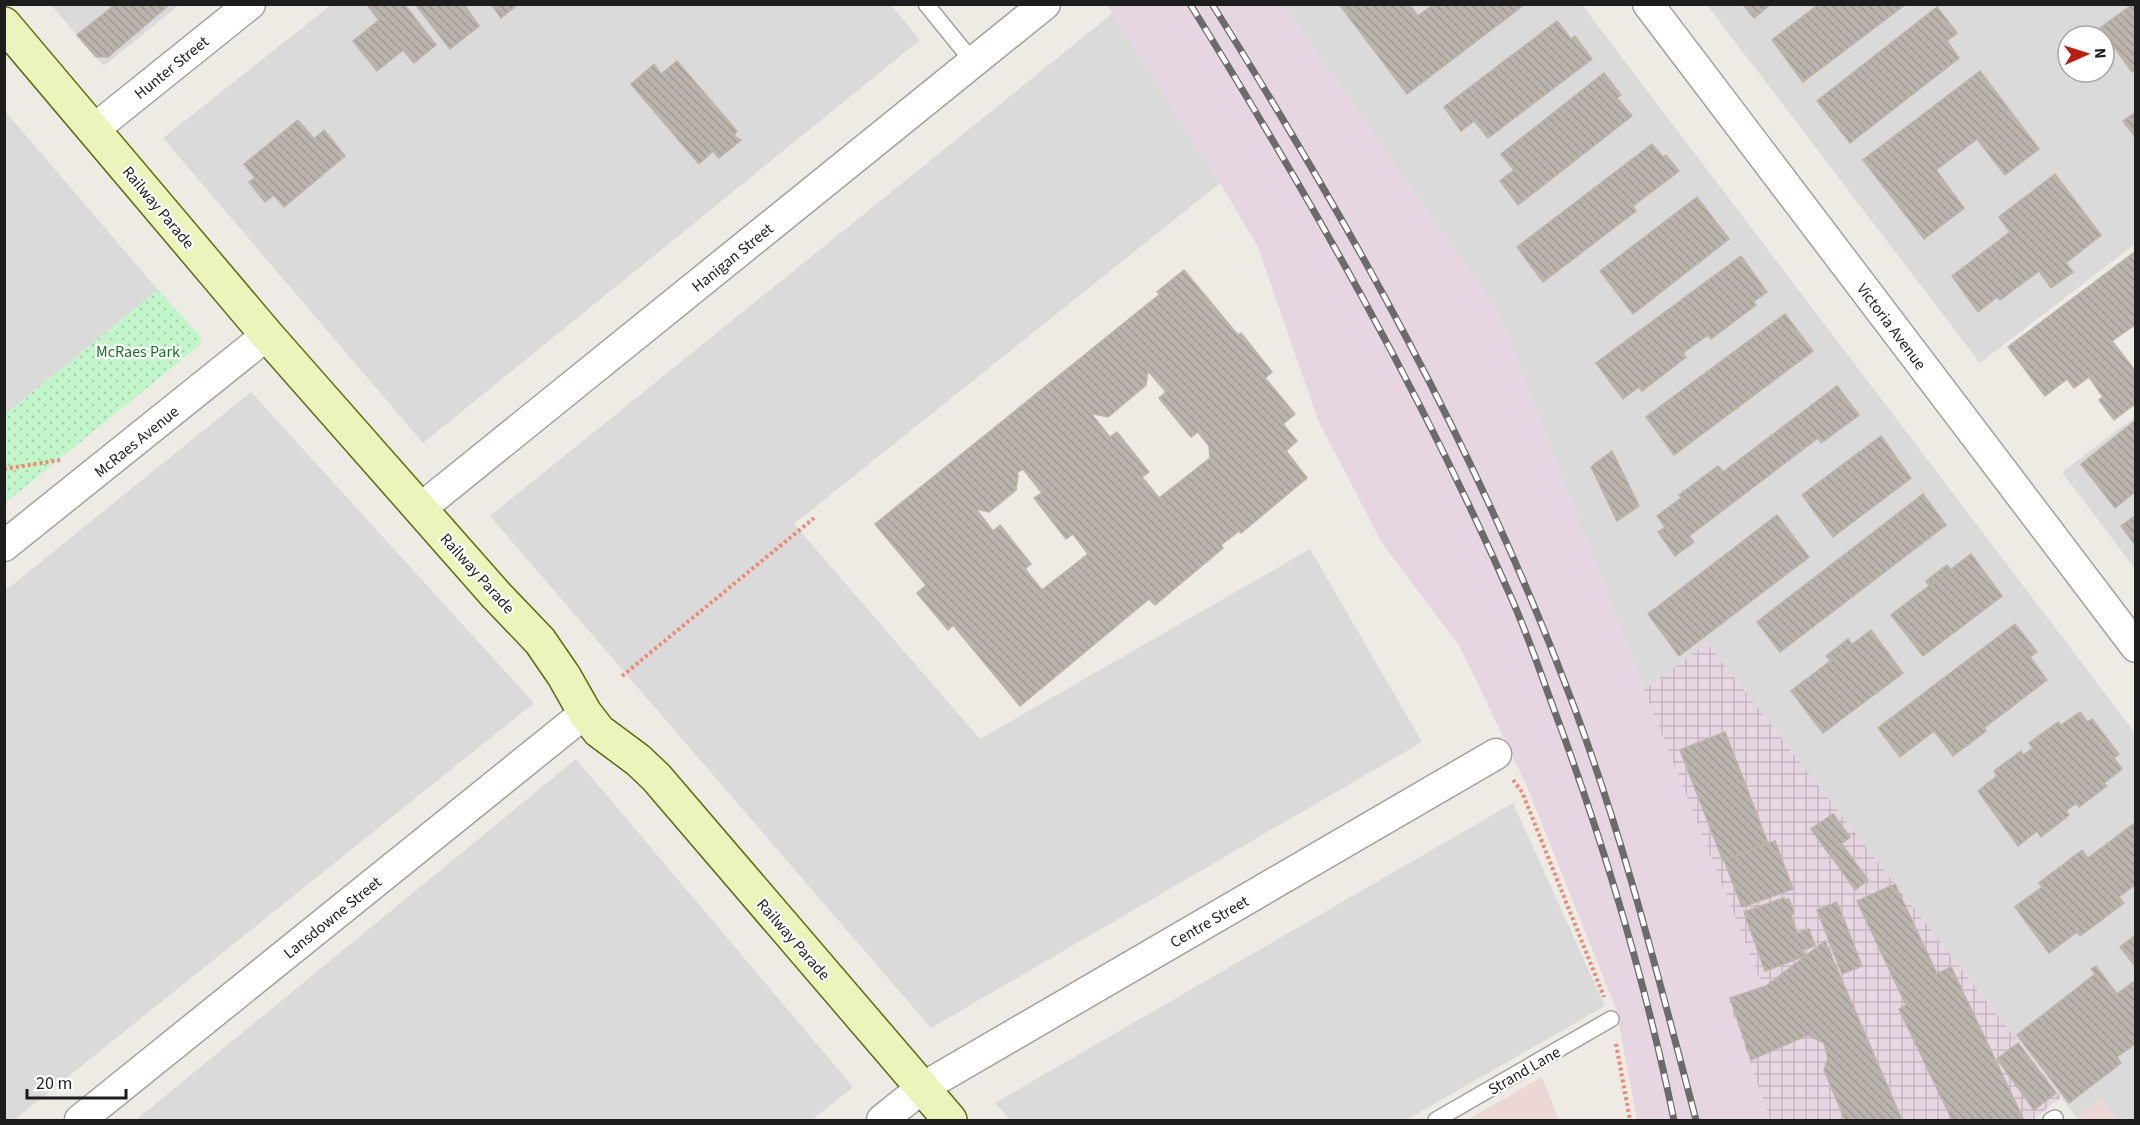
<svg xmlns="http://www.w3.org/2000/svg" width="2140" height="1125" font-family="'Source Sans 3',sans-serif">
	<style>
		.residential { fill: #dbdada; fill-rule: evenodd }
		.commercial { fill: #edd7d4 }
		.industrial { fill: url(#industrial-grid) }
		.railway { fill: #e6d6e2 }
		.park { fill: url(#park-dots) }
		.building { fill: url(#building-back-hatch); stroke: #beb3a7; stroke-width: 1.5; fill-rule: evenodd }
		.lines { fill: none; stroke-linecap: round; stroke-linejoin: round }
		.lane-casing { stroke: #a1a1a1; stroke-width: 18 }
		.street-casing { stroke: #a1a1a1; stroke-width: 33 }
		.secondary-casing { stroke: #596b0d; stroke-width: 36 }
		.path { stroke: #ee8a74; stroke-width: 4; stroke-dasharray: 3 3; stroke-linecap: butt }
		.lane { stroke: #fff; stroke-width: 15 }
		.street { stroke: #fff; stroke-width: 30 }
		.secondary { stroke: #ecf4bb; stroke-width: 33 }
		.rail-casing { stroke: #6b6b6b; stroke-width: 7 }
		.rail { stroke: #fff; stroke-width: 4.5; stroke-dasharray: 14; stroke-linecap: butt }
		.labels { text-anchor: middle; stroke-width: 4.5; stroke-linejoin: round; paint-order: stroke }
		.street-label { font-size: 16px; fill: #1d1d1d; stroke: #fff }
		.park-label { font-size: 16px; fill: #147223; stroke: #fff }
	</style>
	<defs>
		<pattern id="industrial-grid" width="8" height="8" patternUnits="userSpaceOnUse" patternTransform="scale(1.5)"><rect width="8" height="8" fill="#e6d6e2"/><path d="M0 4h8M4 0v8" fill="none" stroke="#c5b7c1"/></pattern>
		<pattern id="park-dots" width="8" height="8" patternUnits="userSpaceOnUse" patternTransform="scale(1.5)"><rect width="8" height="8" fill="#c3f5cb"/><path d="M2 2h.1M6 6h.1" fill="none" stroke="#a7d2ae" stroke-width="1.8" stroke-linecap="round"/></pattern>
		<pattern id="building-back-hatch" width="6" height="6" patternUnits="userSpaceOnUse" patternTransform="scale(1.5)"><rect width="6" height="6" fill="#bab4ad"/><path d="M-1 5l2 2M0 0l6 6M5-1l2 2" fill="none" stroke="#9f9a94"/></pattern>
	</defs>
	<rect width="100%" height="100%" fill="#edebe4"/>
	<g class="residential">
		<polygon points="51,5 179,5 104,66"/>
		<polygon points="331,5 891,5 920,40 423,443 163,138"/>
		<polygon points="1283,5 1582,5 2135,733 2135,1120 2117,1120 2101,1099 2077,1118 1707,643 1644,690 1498,313"/>
		<path d="M1707,5h428v239l-155,119zM2068,36h36v36h-36z"/>
		<polygon points="1113,13 1220,183 794,524 980,739 1310,549 1422,742 931,1028 490,516"/>
		<polygon points="4,110 158,290 8,412 4,408"/>
		<polygon points="251,392 534,703 14,1120 5,1120 5,591"/>
		<polygon points="2135,417 2135,569 2062,472"/>
		<polygon points="576,759 853,1087 812,1120 136,1120"/>
		<polygon points="1513,803 1605,1006 1406,1120 1010,1120 995,1103"/>
	</g>
	<g class="commercial">
		<polygon points="1542,1077 1559,1120 1467,1120"/>
		<polygon points="2101,1099 2117,1120 2074,1120 2077,1118"/>
	</g>
	<polygon class="industrial" points="1707,643 2061,1097 2033,1120 1770,1120 1728,1001 1764,990 1644,690"/>
	<polygon class="railway" points="1107,5 1283,5 1498,313 1644,690 1764,990 1728,1001 1770,1120 1637,1120 1616,1009 1526,784 1460,647 1382,543 1318,420 1258,247 1220,183"/>
	<polygon class="park" points="158,290 201,337 200,345 5,503 5,408 8,412"/>
	<g class="building">
		<polygon points="110,4 170,4 108,57 96,57 77,35 112,7"/>
		<polygon points="370,4 404,4 436,45 414,63 403,50 377,71 353,41 379,20 368,6"/>
		<polygon points="415,4 464,4 479,26 450,49"/>
		<polygon points="491,4 518,4 501,18"/>
		<polygon points="1339,4 1409,4 1418,16 1434,4 1525,4 1407,94"/>
		<polygon points="1743,4 1771,4 1754,18"/>
		<polygon points="1819,4 1906,4 1803,82 1772,40"/>
		<polygon points="2133,4 2136,4 2136,69 2132,72 2100,28"/>
		<polygon points="1937,7 1957,33 1947,41 1959,58 1850,143 1817,101"/>
		<polygon points="1557,21 1571,39 1575,36 1592,59 1488,138 1474,121 1461,131 1444,107"/>
		<polygon points="677,61 737,131 734,136 741,140 719,158 713,151 699,164 631,84 654,64 661,74"/>
		<polygon points="1980,71 2039,149 2005,175 1977,139 1936,170 1964,208 1924,239 1863,160"/>
		<polygon points="1604,73 1621,95 1617,98 1632,116 1518,205 1500,181 1514,170 1501,154"/>
		<polygon points="2136,112 2136,138 2123,121"/>
		<polygon points="298,120 314,139 324,130 345,156 284,207 274,195 265,202 249,182 255,178 244,164"/>
		<polygon points="1652,144 1663,157 1666,155 1679,171 1633,206 1636,211 1543,282 1517,247"/>
		<polygon points="2055,174 2101,235 2066,263 2073,272 2051,288 2039,271 2000,300 1997,297 1978,312 1952,276 2010,232 1999,217"/>
		<polygon points="1697,197 1729,239 1633,314 1600,271"/>
		<polygon points="2136,251 2136,324 2112,341 2136,372 2136,396 2133,398 2136,403 2114,420 2099,400 2103,397 2089,377 2074,388 2067,379 2045,396 2008,347"/>
		<polygon points="1741,256 1767,292 1753,302 1756,305 1711,339 1708,335 1683,353 1686,357 1642,391 1639,387 1623,399 1596,363"/>
		<path d="M1184,270l54,65 3,-2 31,39 -7,6 30,36 -12,10 14,17 -11,10 21,27 -66,55 -2,-2 -18,14 2,3 -68,57 -6,-6 -129,107 -67,-81 -5,5 -31,-37 9,-8 -51,-61 285,-230 -3,-2zM1148,371l18,21 -7,6 32,39 7,-5 11,14 1,12 -51,40 -17,-21 7,-5 -32,-40 -7,5 -17,-21 1,-2 14,3 38,-32zM1023,469l19,24 -8,5 32,41 7,-5 15,20 -46,36 -17,-21 6,-5 -31,-39 -7,6 -17,-22 13,3 27,-22 2,-15 -1,-2z"/>
		<polygon points="1785,314 1813,351 1674,455 1646,417"/>
		<polygon points="1837,386 1859,415 1821,443 1818,438 1689,536 1694,542 1675,556 1658,532 1665,527 1657,516 1681,498 1679,495 1718,466 1723,472"/>
		<polygon points="2136,420 2136,491 2115,508 2081,464"/>
		<polygon points="1881,436 1911,478 1833,537 1802,495"/>
		<polygon points="1612,451 1639,506 1617,521 1591,467"/>
		<polygon points="1923,494 1946,525 1780,652 1757,622"/>
		<polygon points="1777,515 1809,557 1679,656 1648,614"/>
		<polygon points="2136,515 2136,546 2121,526"/>
		<polygon points="1971,554 2002,596 1923,656 1891,615"/>
		<polygon points="1947,565 1951,570 1929,586 1926,581"/>
		<polygon points="2015,624 2037,652 2030,657 2047,680 1984,728 1986,731 1953,756 1934,731 1900,757 1878,728"/>
		<polygon points="1871,630 1903,673 1823,733 1791,691"/>
		<polygon points="1848,639 1852,645 1831,661 1826,656"/>
		<polygon points="2080,712 2087,722 2092,719 2119,754 2114,758 2122,769 2104,783 2107,786 2079,807 2076,803 2066,811 2069,815 2041,837 2037,831 2018,846 1978,791 1997,776 1994,771 2021,751 2023,755 2033,748 2029,743 2058,722 2061,725"/>
		<polygon points="1725,732 1768,843 1723,861 1680,750"/>
		<polygon points="1833,814 1850,837 1829,854 1811,829"/>
		<polygon points="2136,822 2136,884 2119,897 2124,903 2080,936 2077,932 2049,953 2015,907 2042,887 2039,883 2082,850 2088,858"/>
		<polygon points="1775,841 1793,889 1742,907 1724,860"/>
		<polygon points="1841,843 1868,880 1855,890 1829,853"/>
		<polygon points="1895,884 1937,974 1951,967 2023,1118 2018,1120 1952,1120 1899,1009 1906,1005 1857,901"/>
		<polygon points="1784,898 1785,900 1789,899 1794,913 1791,915 1797,933 1809,929 1815,946 1803,950 1805,956 1765,971 1744,912"/>
		<polygon points="1837,902 1862,966 1842,974 1817,910"/>
		<polygon points="2136,935 2136,967 2120,947"/>
		<polygon points="1825,941 1902,1120 1845,1120 1824,1070 1828,1058 1824,1043 1808,1035 1751,1060 1730,998 1766,986"/>
		<polygon points="2096,966 2117,994 2136,980 2136,1043 2117,1057 2121,1063 2069,1103 2017,1035 2095,974 2091,969"/>
		<polygon points="2018,1043 2056,1093 2034,1110 1997,1059"/>
	</g>
	<g class="lines">
		<defs>
			<g id="lane">
				<polyline points="926,4 973,62"/>
				<polyline points="1436,1120 1611,1019"/>
				<polyline points="2051,1120 2055,1118"/>
			</g>
			<g id="street">
				<polyline points="1648,4 2136,647"/>
				<polyline points="93,130 250,4"/>
				<polyline points="420,509 1045,4"/>
				<polyline points="4,546 267,335"/>
				<polyline points="80,1120 585,713"/>
				<polyline points="882,1120 922,1088 1496,754"/>
			</g>
			<polyline id="secondary" points="4,24 267,335 496,595 540,641 564,676 585,713 599,731 638,760 656,777 950,1120"/>
		</defs>
		<use href="#lane" class="lane-casing"/>
		<use href="#street" class="street-casing"/>
		<use href="#secondary" class="secondary-casing"/>
		<g class="path">
			<polyline points="4,469 60,460"/>
			<polyline points="622,676 814,518"/>
			<polyline points="1513,780 1522,792 1604,997"/>
			<polyline points="1616,1044 1630,1120"/>
		</g>
		<use href="#lane" class="lane"/>
		<use href="#street" class="street"/>
		<use href="#secondary" class="secondary"/>
		<defs>
			<g id="rail">
				<path d="M1190,4c120,194 233,391 324,600 18,42 32,85 48,127 46,127 85,257 112,389"/>
				<path d="M1212,4c138,220 264,445 356,687 54,140 90,285 128,429"/>
			</g>
		</defs>
		<use href="#rail" class="rail-casing"/>
		<use href="#rail" class="rail"/>
	</g>
	<g class="labels">
		<g class="street-label">
			<text transform="translate(171 67) rotate(-39)" y="6">Hunter Street</text>
			<text transform="translate(159 207) rotate(50)" y="6">Railway Parade</text>
			<text transform="translate(732 257) rotate(-39)" y="6">Hanigan Street</text>
			<text transform="translate(1892 326) rotate(53)" y="6">Victoria Avenue</text>
			<text transform="translate(136 441) rotate(-39)" y="6">McRaes Avenue</text>
			<text transform="translate(478 573) rotate(48)" y="6">Railway Parade</text>
			<text transform="translate(332 917) rotate(-39)" y="6">Lansdowne Street</text>
			<text transform="translate(1209 921) rotate(-30)" y="6">Centre Street</text>
			<text transform="translate(794 939) rotate(49)" y="6">Railway Parade</text>
			<text transform="translate(1524 1070) rotate(-30)" y="6">Strand Lane</text>
		</g>
		<g class="park-label">
			<text x="138" y="357">McRaes Park</text>
		</g>
	</g>
	<rect width="2140" height="1125" fill="none" stroke="#1d1d1d" stroke-width="12"/>
	<g transform="translate(2086 54) rotate(87)"><circle r="28" fill="#ffffff" stroke="#a5a5a5" stroke-width="1.5"/>
	<path d="M0-4.5L10 22L0 15L-10 22Z" fill="#ba1e10"/>
	<text y="-9" font-size="16" font-weight="bold" text-anchor="middle" fill="#1d1d1d">N</text>
	</g>
	<path d="M27 1089v9h99v-9" fill="none" stroke="#1d1d1d" stroke-width="3"/>
	<text x="36" y="1089" font-size="18" fill="#1d1d1d" stroke="#ffffff" stroke-width="4.5" paint-order="stroke">20 m</text>
</svg>
